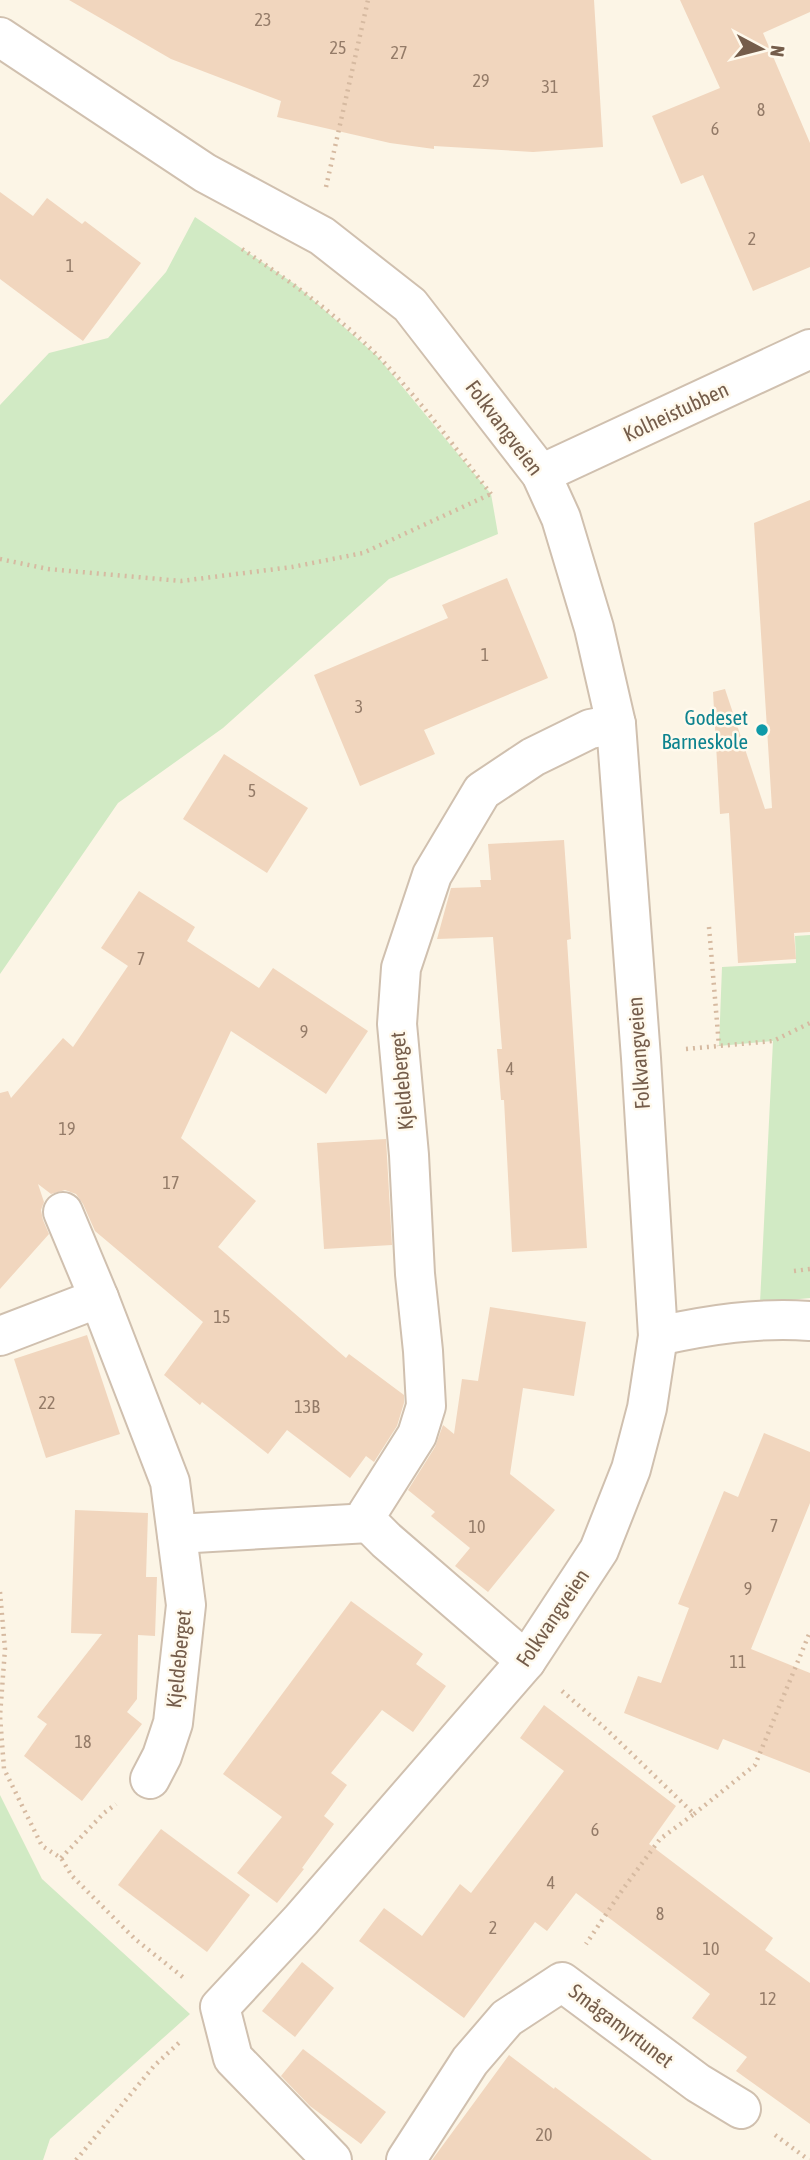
<svg xmlns="http://www.w3.org/2000/svg" width="810" height="2160" font-family="'Asap Condensed',sans-serif">
	<style>
		.green { fill: #d1eac4 }
		.building { fill: #f1d6be }
		.lines { fill: none; stroke-linecap: round; stroke-linejoin: round }
		.street-casing { stroke: #d0c0af; stroke-width: 42 }
		.path { stroke: #d6baa1; stroke-width: 4.5; stroke-dasharray: 2 5; stroke-linecap: butt }
		.street { stroke: #fff; stroke-width: 38 }
		.culture-dot { fill: #0f9aa8; stroke: #fff9ec; stroke-width: 2.5 }
		.labels { text-anchor: middle; stroke-width: 5; stroke-linejoin: round; paint-order: stroke }
		.number-label { font-size: 18px; fill: #947b68 }
		.street-label { font-size: 21px; fill: #755d4b; stroke: #fff9ec }
		.culture-label { font-size: 21px; fill: #0d838f; stroke: #fff9ec; text-anchor: end }
	</style>
	<rect width="100%" height="100%" fill="#fcf5e6"/>
	<g class="green">
		<polygon points="195,217 296,285 377,356 491,494 498,534 389,579 223,728 118,803 0,974 0,405 49,353 108,338 166,272"/>
		<polygon points="810,935 810,1298 760,1303 773,1041 719,1046 722,967 796,963 795,936"/>
		<polygon points="0,1795 42,1879 190,2014 50,2139 43,2160 0,2160"/>
	</g>
	<g class="building">
		<polygon points="69,0 594,0 603,147 533,152 434,146 434,149 390,143 277,117 281,101 171,59"/>
		<polygon points="680,0 810,0 810,12 763,33 810,143 810,267 753,291 703,175 681,184 652,116 720,88"/>
		<polygon points="0,192 33,216 47,198 82,224 85,221 141,263 83,341 0,279"/>
		<polygon points="810,500 810,932 794,933 796,959 738,963 729,813 720,814 713,692 725,689 765,809 772,808 754,523"/>
		<polygon points="507,578 548,678 424,730 435,754 360,786 314,675 448,618 442,605"/>
		<polygon points="224,754 308,808 267,873 183,819"/>
		<polygon points="564,840 571,939 567,940 587,1248 512,1252 504,1100 501,1100 497,1049 502,1049 493,937 437,939 451,888 481,887 480,880 491,880 488,844"/>
		<polygon points="139,891 195,927 187,941 259,988 273,968 368,1031 326,1094 231,1031 181,1138 256,1201 218,1247 346,1358 349,1354 404,1395 404,1403 397,1426 374,1462 366,1456 350,1478 287,1430 268,1454 202,1402 200,1405 164,1375 203,1322 95,1231 83,1204 76,1194 65,1190 51,1194 38,1184 44,1202 41,1210 43,1220 49,1234 0,1289 0,1093 8,1091 11,1098 63,1038 73,1047 128,966 101,948"/>
		<polygon points="386,1139 392,1245 324,1249 317,1143"/>
		<polygon points="490,1307 586,1322 574,1396 523,1388 510,1474 555,1510 488,1592 455,1566 470,1548 431,1516 435,1512 408,1490 435,1447 443,1425 454,1434 462,1379 478,1381"/>
		<polygon points="87,1335 120,1434 46,1458 14,1359"/>
		<polygon points="764,1433 810,1452 810,1503 751,1649 810,1673 810,1773 723,1739 718,1750 624,1713 638,1676 661,1683 689,1608 678,1604 724,1491 738,1497"/>
		<polygon points="75,1510 148,1513 146,1577 157,1577 155,1636 138,1635 137,1699 127,1712 142,1724 82,1801 24,1756 47,1724 37,1717 102,1634 71,1633"/>
		<polygon points="351,1601 423,1654 416,1664 446,1686 413,1732 382,1710 331,1773 347,1785 324,1816 334,1824 302,1868 304,1869 277,1903 237,1873 282,1817 223,1774"/>
		<polygon points="544,1705 676,1806 649,1844 773,1938 765,1950 810,1983 810,2124 736,2071 747,2057 692,2018 710,1994 576,1893 547,1931 535,1922 464,2018 359,1941 384,1908 422,1936 460,1884 471,1893 564,1771 520,1738"/>
		<polygon points="161,1829 250,1895 207,1952 118,1885"/>
		<polygon points="302,1962 334,1988 295,2037 262,2011"/>
		<polygon points="303,2049 386,2112 361,2144 310,2106 281,2076"/>
		<polygon points="509,2055 554,2089 555,2087 652,2160 432,2160"/>
	</g>
	<g class="lines">
		<defs>
			<g id="street">
				<polyline points="0,37 205,173 322,236 410,305 541,474 561,518 594,628 616,724 641,1058 658,1336 647,1408 631,1469 599,1550 526,1661 301,1920 220,2007 233,2058 332,2160"/>
				<polyline points="541,474 810,349"/>
				<polyline points="63,1212 99,1298 170,1482 186,1605 173,1723 162,1756 150,1779"/>
				<polyline points="0,1336 99,1298"/>
				<path d="M658,1336c50,-11 101,-19 152,-15"/>
				<polyline points="177,1534 369,1523"/>
				<polyline points="526,1661 386,1540 369,1523 367,1514 417,1435 426,1406 423,1351 415,1274 409,1155 397,1024 401,968 432,875 482,791 533,757 590,729 616,724"/>
				<polyline points="406,2160 470,2061 507,2018 562,1982 698,2083 741,2109"/>
			</g>
		</defs>
		<use href="#street" class="street-casing"/>
		<g class="path">
			<polyline points="326,187 368,0"/>
			<path d="M242,249c48,32 95,66 136,107 41,43 77,91 113,138"/>
			<polyline points="0,559 48,569 181,581 292,567 363,553 493,493"/>
			<polyline points="709,927 719,1046"/>
			<polyline points="686,1049 773,1041 810,1023"/>
			<polyline points="794,1271 810,1269"/>
			<polyline points="0,1592 5,1649 0,1716 4,1769 42,1846 61,1858 72,1876 135,1939 184,1978"/>
			<polyline points="562,1691 606,1729 694,1814 660,1839 623,1889 586,1944"/>
			<polyline points="694,1814 755,1765 810,1632"/>
			<polyline points="61,1858 104,1813 116,1804"/>
			<polyline points="775,2135 809,2160"/>
			<polyline points="76,2160 154,2066 182,2040"/>
		</g>
		<use href="#street" class="street"/>
	</g>
	<circle class="culture-dot" cx="762" cy="730" r="7"/>
	<g class="labels">
		<g class="number-label">
			<text x="263" y="26">23</text>
			<text x="338" y="54">25</text>
			<text x="399" y="59">27</text>
			<text x="481" y="87">29</text>
			<text x="550" y="93">31</text>
			<text x="761" y="116">8</text>
			<text x="715" y="135">6</text>
			<text x="752" y="245">2</text>
			<text x="70" y="272">1</text>
			<text x="485" y="661">1</text>
			<text x="359" y="713">3</text>
			<text x="252" y="797">5</text>
			<text x="141" y="965">7</text>
			<text x="304" y="1038">9</text>
			<text x="510" y="1075">4</text>
			<text x="67" y="1135">19</text>
			<text x="171" y="1189">17</text>
			<text x="222" y="1323">15</text>
			<text x="47" y="1409">22</text>
			<text x="307" y="1413">13B</text>
			<text x="774" y="1532">7</text>
			<text x="477" y="1533">10</text>
			<text x="748" y="1595">9</text>
			<text x="738" y="1668">11</text>
			<text x="83" y="1748">18</text>
			<text x="595" y="1836">6</text>
			<text x="551" y="1889">4</text>
			<text x="660" y="1920">8</text>
			<text x="493" y="1934">2</text>
			<text x="711" y="1955">10</text>
			<text x="768" y="2005">12</text>
			<text x="544" y="2141">20</text>
		</g>
		<g class="street-label">
			<text transform="translate(676 412) rotate(-25)" y="7">Kolheistubben</text>
			<text transform="translate(504 428) rotate(53)" y="7">Folkvangveien</text>
			<text transform="translate(639 1053) rotate(-94)" y="7">Folkvangveien</text>
			<text transform="translate(402 1081) rotate(-95)" y="7">Kjeldeberget</text>
			<text transform="translate(553 1618) rotate(-56)" y="7">Folkvangveien</text>
			<text transform="translate(179 1659) rotate(-84)" y="7">Kjeldeberget</text>
			<text transform="translate(621 2026) rotate(37)" y="7">Smågamyrtunet</text>
		</g>
		<g class="culture-label">
			<text x="748" y="725">Godeset<tspan x="748" dy="24">Barneskole</tspan></text>
		</g>
	</g>
	<g transform="translate(761 49) rotate(97)" stroke="#fff9ec" stroke-width="5" paint-order="stroke">
	<path d="M0-5L12 26L0 18L-12 26Z" fill="#755d4b"/>
	<text y="-10" font-size="19" font-weight="bold" text-anchor="middle" fill="#755d4b">N</text>
	</g>
</svg>
